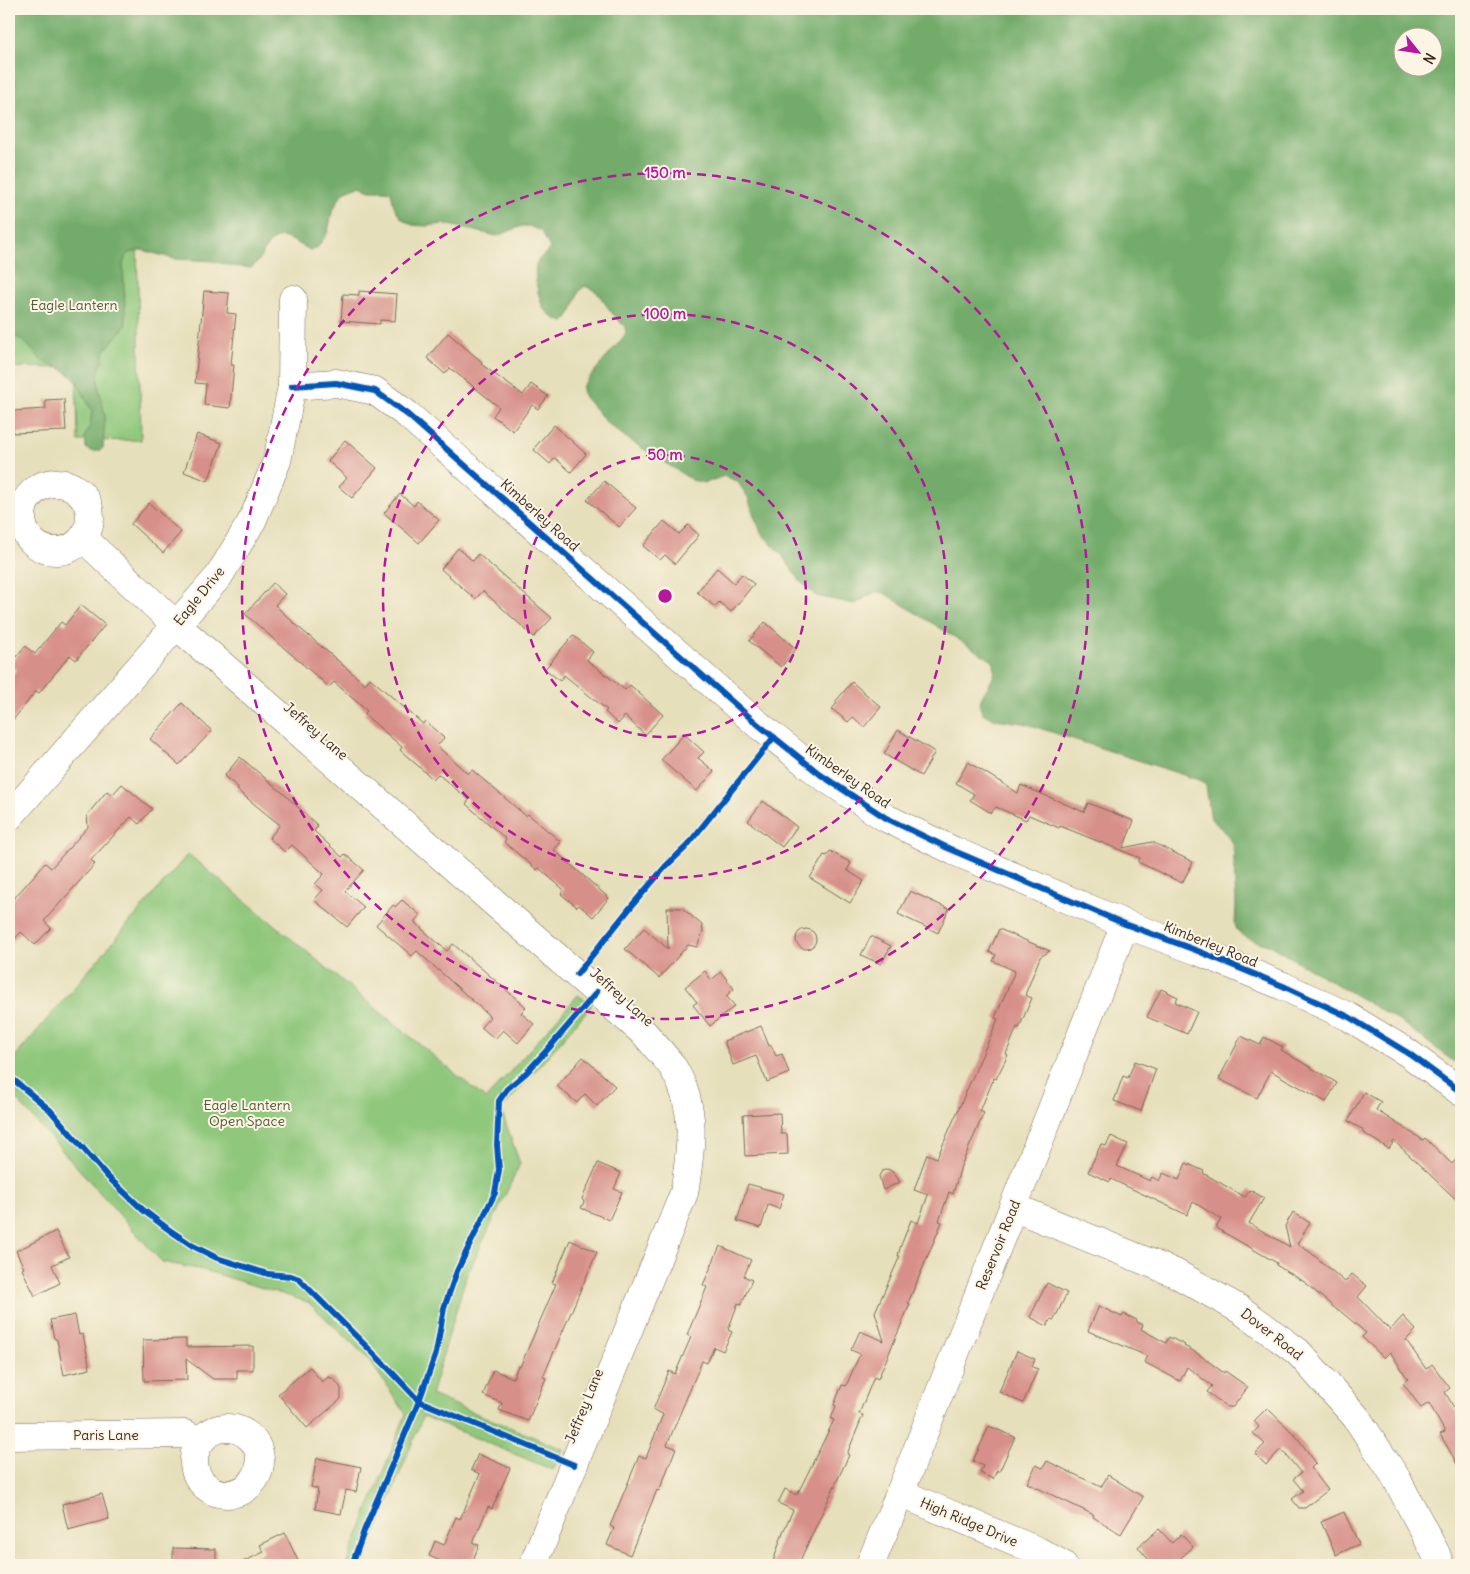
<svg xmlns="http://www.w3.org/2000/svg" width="1470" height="1574" font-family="Delius,sans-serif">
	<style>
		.green { fill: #8fc77b; stroke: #65784c }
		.forest { fill: #73ac6b; stroke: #576b44; fill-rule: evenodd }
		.building { fill: #d79089 }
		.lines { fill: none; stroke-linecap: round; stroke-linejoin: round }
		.minor-casing { stroke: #776955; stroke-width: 29 }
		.minor { stroke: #fff; stroke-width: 28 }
		.cycleway-casing { stroke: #fcf5e5; stroke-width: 9 }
		.cycleway { stroke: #0057b8; stroke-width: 6 }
		.ring { fill: none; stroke: #b5179e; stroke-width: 2.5; stroke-dasharray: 9 6 }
		.labels { text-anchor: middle; stroke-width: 4; stroke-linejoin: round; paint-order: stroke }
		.park-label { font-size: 14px; fill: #54593a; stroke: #fcf5e5 }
		.street-label { font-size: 14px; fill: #3b2a1e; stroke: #fcf5e5 }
		.centre { fill: #b5179e; stroke: #fcf5e5; stroke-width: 2.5 }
		.ring-label { font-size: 15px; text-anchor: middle; font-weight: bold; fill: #b5179e; stroke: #fcf5e5; stroke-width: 4; stroke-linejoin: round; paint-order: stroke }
	</style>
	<rect width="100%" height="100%" fill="#fcf5e5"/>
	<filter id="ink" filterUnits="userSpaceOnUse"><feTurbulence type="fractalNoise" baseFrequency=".02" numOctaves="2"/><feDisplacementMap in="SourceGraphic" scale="10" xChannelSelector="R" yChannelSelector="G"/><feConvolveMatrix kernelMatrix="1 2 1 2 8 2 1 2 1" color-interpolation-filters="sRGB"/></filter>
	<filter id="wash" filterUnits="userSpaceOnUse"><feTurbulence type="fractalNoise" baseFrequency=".0096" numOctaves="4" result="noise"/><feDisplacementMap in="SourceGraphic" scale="20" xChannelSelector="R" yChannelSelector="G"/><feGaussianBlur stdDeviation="1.12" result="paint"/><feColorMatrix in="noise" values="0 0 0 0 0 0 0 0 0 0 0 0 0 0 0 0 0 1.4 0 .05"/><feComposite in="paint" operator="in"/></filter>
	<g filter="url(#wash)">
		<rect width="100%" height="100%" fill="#e6dfbb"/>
		<g class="green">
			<polygon points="137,237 141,440 78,441 76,368 9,367 9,243"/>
			<polygon points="188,854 486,1099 578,995 592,1005 501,1110 520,1164 466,1277 431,1395 563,1449 553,1470 423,1416 363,1565 346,1565 406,1414 368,1358 308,1302 204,1270 162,1262 9,1091 9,1064"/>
		</g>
		<path class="forest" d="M9,9h1452v1058l-60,-45 -130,-76 -24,-8 -10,-8 -2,-6 1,-19 -3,-62 -8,-11 -14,-13 -5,-33 -4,-5c-58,-19 -117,-38 -175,-57 -11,-3 -41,-3 -46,-14 -7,-15 21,-30 12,-49l-109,-68c-13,-4 -19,7 -30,11l-38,-8 -15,-14 -20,-28 -19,-20 -8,-18 -6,-19 -11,-16 -13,-5 -19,7 -13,-3 -64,-41 -21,-16 -22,-26 -3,-6 1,-6 39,-46 4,-6 -1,-6 -13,-14 -15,-21 -12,-6 -6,5 -7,20 -8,11c-9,-2 -17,-8 -22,-17 -4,-9 -9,-34 -5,-43 3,-5 10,-8 13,-14l-9,-17 -12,-5h-7l-25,10 -52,-12 -19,2 -14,-1 -11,-7 -7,-12 -3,-14 -6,-2h-14l-12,-4 -13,5 -5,4 -9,17 -4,20 -11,16 -7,2c-21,-11 -32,-23 -47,3 -3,6 -6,11 -12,15l-19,-2 -19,-5 -38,-2 -33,-9 -12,3 -5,5 -2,7 3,60 -21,25 -7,26 1,13 6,26 -2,33c-6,4 -10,5 -17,0l-1,-12 5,-12 2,-13 -16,-31 -15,-12 -19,-7 -17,-19 -11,-6 -5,1zM1402,38h30v30h-30z"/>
		<g id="blocks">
			<g class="building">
				<polygon points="204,291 229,293 227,313 236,314 231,365 234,365 230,408 204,405 206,384 195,383"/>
				<polygon points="359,291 397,294 395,321 380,320 380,324 341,321 343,294 359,295"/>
				<polygon points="448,333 482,362 481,364 523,395 531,384 548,396 538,409 532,405 513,431 493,416 499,407 450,368 445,374 427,358"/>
				<polygon points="64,399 66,431 13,433 12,411 46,409 45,400"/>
				<polygon points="554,425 586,454 571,472 555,458 550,464 534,450 536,447 535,447"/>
				<polygon points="197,434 222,443 208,481 184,472"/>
				<polygon points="345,440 377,468 352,498 339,487 347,478 328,461"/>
				<polygon points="604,481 636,508 619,527 587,500"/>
				<polygon points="400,494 414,506 417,501 439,520 419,543 384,513"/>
				<polygon points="149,503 181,532 163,553 131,524"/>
				<polygon points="664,521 679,534 688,525 699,535 675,564 665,555 660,560 643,546"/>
				<polygon points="458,548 473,561 478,554 552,618 534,637 483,591 475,599 441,569"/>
				<polygon points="717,568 734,583 742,574 754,584 731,612 719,602 715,607 697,592"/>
				<polygon points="273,583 285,594 275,605 295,624 365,684 370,678 423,724 425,721 444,738 437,746 468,774 472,770 526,816 528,814 561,842 554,850 609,898 593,917 579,905 577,907 561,894 564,890 539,868 537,870 504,842 506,839 466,804 469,800 438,774 433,779 400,750 402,747 364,714 367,711 334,682 329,687 245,614"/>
				<polygon points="81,605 105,625 76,660 70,655 39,693 36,691 9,725 9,679 17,669 10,664 25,646 35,654 61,622 65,625"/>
				<polygon points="765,622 796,649 781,667 749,641"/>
				<polygon points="573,635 593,652 587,660 625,690 630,685 663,715 645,735 625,716 618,724 605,712 607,710 564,675 560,681 545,669"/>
				<polygon points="852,682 881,707 864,727 853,717 848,722 832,709 837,703 835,702"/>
				<polygon points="182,703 212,731 179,765 150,739"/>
				<polygon points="898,730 935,752 921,776 884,754"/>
				<polygon points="684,734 704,752 698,758 714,771 697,791 661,760"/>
				<polygon points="240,757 283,793 318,826 314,831 342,857 345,854 364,870 345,891 364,907 347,927 314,900 323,890 315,884 324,874 292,845 285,852 269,838 280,825 237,790 239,788 224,776"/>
				<polygon points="968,762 1018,793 1021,785 1084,812 1088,803 1134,821 1123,848 1152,842 1193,862 1182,883 1138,862 1140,858 1060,826 1059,828 1029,815 1026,820 996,807 991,813 970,800 974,794 956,783"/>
				<polygon points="122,784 152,809 139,824 131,817 91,860 95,864 44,921 51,928 35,945 21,932 9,945 9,904 45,863 51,868 88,827 87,815 107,791 112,795"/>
				<polygon points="763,801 797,827 782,847 748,821"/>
				<polygon points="830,851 851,863 847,870 864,881 850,903 810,878 824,855 827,856"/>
				<polygon points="910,891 949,909 938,933 898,914"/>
				<polygon points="402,900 420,915 414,922 447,951 453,944 526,1007 521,1013 534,1024 518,1043 503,1030 495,1039 481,1027 490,1017 483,1010 417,951 412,956 376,925 393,905 395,907"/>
				<polygon points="667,908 682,908 702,925 703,932 697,947 688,945 659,978 625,949 644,928 668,949"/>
				<polygon points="999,929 1050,951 1040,957 1025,995 1032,998 1019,1028 1017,1027 1006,1054 1008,1055 996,1079 994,1078 980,1111 984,1113 961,1166 953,1194 949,1192 939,1221 942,1222 908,1303 910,1304 878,1379 874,1377 859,1414 863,1415 847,1454 849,1455 798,1565 772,1565 783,1532 793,1510 778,1503 785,1489 797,1495 834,1420 831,1419 836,1406 834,1405 842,1385 846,1386 860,1354 851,1350 860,1331 884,1341 875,1312 900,1256 898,1256 900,1248 911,1220 918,1223 928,1195 914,1190 927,1154 937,1158 998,1019 995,1018 1015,971 993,961 996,955 989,952"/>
				<circle cx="806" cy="939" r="10"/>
				<polygon points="871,936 891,946 881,964 861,955"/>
				<polygon points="705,971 711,980 721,972 734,989 726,996 735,1006 710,1026 693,1005 697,1002 685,987"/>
				<polygon points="1161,989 1178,997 1175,1002 1197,1012 1187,1034 1147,1017"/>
				<polygon points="761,1026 769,1046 771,1045 776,1056 782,1054 789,1073 767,1082 756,1056 733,1065 724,1041"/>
				<polygon points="1241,1036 1260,1045 1264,1037 1283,1047 1281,1050 1337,1083 1326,1102 1271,1071 1257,1098 1219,1079"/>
				<polygon points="583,1057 615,1086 597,1106 585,1094 577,1103 557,1086"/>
				<polygon points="1135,1061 1156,1069 1141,1111 1114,1101 1123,1076 1128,1078"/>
				<polygon points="1364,1092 1381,1102 1376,1110 1423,1140 1425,1138 1452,1164 1461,1154 1461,1204 1394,1141 1389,1149 1362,1132 1363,1130 1348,1121"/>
				<polygon points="780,1113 781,1134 787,1134 788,1154 745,1156 743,1115"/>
				<polygon points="1111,1136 1128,1144 1117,1166 1150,1181 1152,1177 1159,1181 1163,1173 1179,1180 1186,1163 1204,1171 1203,1173 1245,1197 1250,1190 1264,1198 1249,1223 1290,1247 1285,1226 1293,1212 1310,1223 1297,1244 1310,1252 1345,1282 1352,1274 1367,1286 1358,1297 1390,1330 1403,1316 1416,1330 1406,1340 1426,1369 1432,1364 1450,1388 1445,1392 1461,1420 1461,1471 1440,1434 1445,1432 1429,1403 1421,1408 1403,1383 1408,1379 1390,1352 1384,1358 1362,1337 1366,1333 1339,1310 1337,1310 1303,1281 1276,1265 1277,1263 1216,1228 1221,1219 1193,1202 1187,1215 1111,1179 1110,1182 1088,1172 1101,1144 1106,1146"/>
				<polygon points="598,1163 621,1173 614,1189 622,1192 609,1220 581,1208 584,1202 582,1199"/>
				<polygon points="888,1169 893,1172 900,1182 883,1190 879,1176 882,1171"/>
				<polygon points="748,1184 784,1194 779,1209 768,1205 761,1228 737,1221"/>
				<polygon points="56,1231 69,1257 52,1265 60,1283 35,1296 22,1269 24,1268 16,1251"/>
				<polygon points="570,1240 597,1252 543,1377 546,1378 528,1421 499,1410 502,1403 483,1395 493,1370 513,1378 518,1366 520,1367 556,1284 552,1283"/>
				<polygon points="720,1246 751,1260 744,1276 752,1280 741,1305 738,1303 728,1330 732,1332 723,1351 714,1347 707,1363 702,1361 667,1445 676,1448 659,1491 657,1490 630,1555 607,1545 614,1528 610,1526 639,1456 646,1458 663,1414 653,1410 669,1371 675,1374 691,1337 687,1335 707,1287 703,1285"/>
				<polygon points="1047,1283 1067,1293 1054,1320 1051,1319 1047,1326 1030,1317"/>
				<polygon points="1099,1306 1122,1317 1124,1314 1137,1320 1137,1322 1143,1325 1141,1329 1166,1343 1169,1337 1185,1345 1184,1346 1197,1353 1224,1373 1225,1371 1248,1387 1233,1407 1227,1407 1207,1392 1212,1386 1187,1367 1180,1381 1144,1362 1147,1356 1088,1331"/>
				<polygon points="75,1315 79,1335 83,1334 90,1369 64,1375 57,1340 54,1338 50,1320"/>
				<polygon points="186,1339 186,1347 253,1346 253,1370 237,1370 237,1379 213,1379 186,1359 187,1380 144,1381 143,1340"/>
				<polygon points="1017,1351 1035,1359 1032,1367 1038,1369 1023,1403 999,1392"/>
				<polygon points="310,1367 322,1382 328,1377 334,1379 341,1388 341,1399 307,1428 278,1394"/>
				<polygon points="1267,1408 1296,1436 1316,1463 1311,1468 1328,1490 1305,1508 1299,1508 1292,1499 1303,1491 1293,1479 1301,1473 1281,1449 1266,1465 1255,1454 1265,1444 1253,1433 1259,1427 1254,1421"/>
				<polygon points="989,1426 1015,1437 999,1472 997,1470 993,1479 980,1473 983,1466 973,1461"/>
				<polygon points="478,1454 510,1468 492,1509 488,1507 473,1543 479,1545 471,1565 450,1565 429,1556 435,1541 444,1545 456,1517 460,1519 480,1474 471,1470"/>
				<polygon points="317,1458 361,1467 356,1492 346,1490 341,1514 315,1509 318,1489 311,1487"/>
				<polygon points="1047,1461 1101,1487 1108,1475 1143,1497 1121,1534 1093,1517 1094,1515 1027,1483 1036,1465 1043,1468"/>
				<polygon points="102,1494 109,1519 68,1530 62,1504"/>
				<polygon points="1344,1512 1359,1544 1336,1555 1321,1522"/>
				<polygon points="1159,1529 1172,1543 1181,1534 1193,1547 1173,1565 1153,1565 1138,1547"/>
				<polygon points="285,1533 300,1565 236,1565 264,1552 260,1545"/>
				<polygon points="173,1548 216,1549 216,1565 173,1565"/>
			</g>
		</g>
	</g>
	<g filter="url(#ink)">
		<use href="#blocks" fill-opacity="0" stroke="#776955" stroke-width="1"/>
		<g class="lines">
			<defs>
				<g id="minor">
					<polyline points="292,386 336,383 375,391 408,415 755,722 821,775 886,818 954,851 1125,924 1198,951 1283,986 1349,1017 1408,1053 1461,1092"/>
					<circle cx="56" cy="517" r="34"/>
					<path d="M84,539l92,86 469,409c9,11 21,23 29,35 24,41 17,80 10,124l-151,372"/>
					<polyline points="9,817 219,576 253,519 277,461 292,386 293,299"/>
					<polyline points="1013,1207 1175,1273 1241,1310 1298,1352 1356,1417 1395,1476 1436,1554 1440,1565"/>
					<circle cx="227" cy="1461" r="33"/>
					<polyline points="9,1436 185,1434 201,1441"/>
					<polyline points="900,1493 1038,1551 1063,1565"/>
					<polyline points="870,1565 900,1493 1125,924"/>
				</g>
			</defs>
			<use href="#minor" class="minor-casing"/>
			<use href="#minor" class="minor"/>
			<defs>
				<g id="cycleway">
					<polyline points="292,386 336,383 375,391 408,415 755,722 821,775 886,818 954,851 1125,924 1198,951 1283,986 1349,1017 1408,1053 1461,1092"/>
					<polyline points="577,974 634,903 666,866 686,847 774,737"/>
					<polyline points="9,1076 50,1110 107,1176 143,1210 168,1229 193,1246 217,1258 268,1274 291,1276 299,1279 388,1368 419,1401 574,1465"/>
					<polyline points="352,1565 364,1531 419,1401 436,1353 444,1308 457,1271 495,1193 499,1170 497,1145 499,1101 507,1089 526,1073 548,1049 597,992"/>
				</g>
			</defs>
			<use href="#cycleway" class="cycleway-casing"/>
			<use href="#cycleway" class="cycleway"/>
		</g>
	</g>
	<g class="ring">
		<circle cx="665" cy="596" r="141"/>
		<circle cx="665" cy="596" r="282"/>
		<circle cx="665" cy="596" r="423"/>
	</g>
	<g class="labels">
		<g class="park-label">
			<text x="74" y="310">Eagle Lantern</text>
			<text x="247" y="1110">Eagle Lantern<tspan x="247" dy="16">Open Space</tspan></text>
		</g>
		<g class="street-label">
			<text transform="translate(540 515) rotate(42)" y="5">Kimberley Road</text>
			<text transform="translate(199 596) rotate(-51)" y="5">Eagle Drive</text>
			<text transform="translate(316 731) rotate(41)" y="5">Jeffrey Lane</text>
			<text transform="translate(848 776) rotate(35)" y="5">Kimberley Road</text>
			<text transform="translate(1211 944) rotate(22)" y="5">Kimberley Road</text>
			<text transform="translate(622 997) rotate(42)" y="5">Jeffrey Lane</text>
			<text transform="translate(998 1245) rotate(-68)" y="5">Reservoir Road</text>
			<text transform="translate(1272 1334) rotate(38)" y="5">Dover Road</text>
			<text transform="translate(584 1406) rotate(-68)" y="5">Jeffrey Lane</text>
			<text x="106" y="1440">Paris Lane</text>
			<text transform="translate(969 1522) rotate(23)" y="5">High Ridge Drive</text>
		</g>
	</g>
	<circle cx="665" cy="596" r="8" class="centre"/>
	<g class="ring-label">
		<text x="665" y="178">150 m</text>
		<text x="665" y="319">100 m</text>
		<text x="665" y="460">50 m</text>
	</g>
	<rect width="1470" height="1574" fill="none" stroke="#fcf5e5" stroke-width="30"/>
	<g transform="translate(1418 52) rotate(120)"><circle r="24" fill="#fcf5e5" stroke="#afa495"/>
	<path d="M0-4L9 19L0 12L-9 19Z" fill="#b5179e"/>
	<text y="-8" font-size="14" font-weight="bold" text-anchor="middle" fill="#3b2a1e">N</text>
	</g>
</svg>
